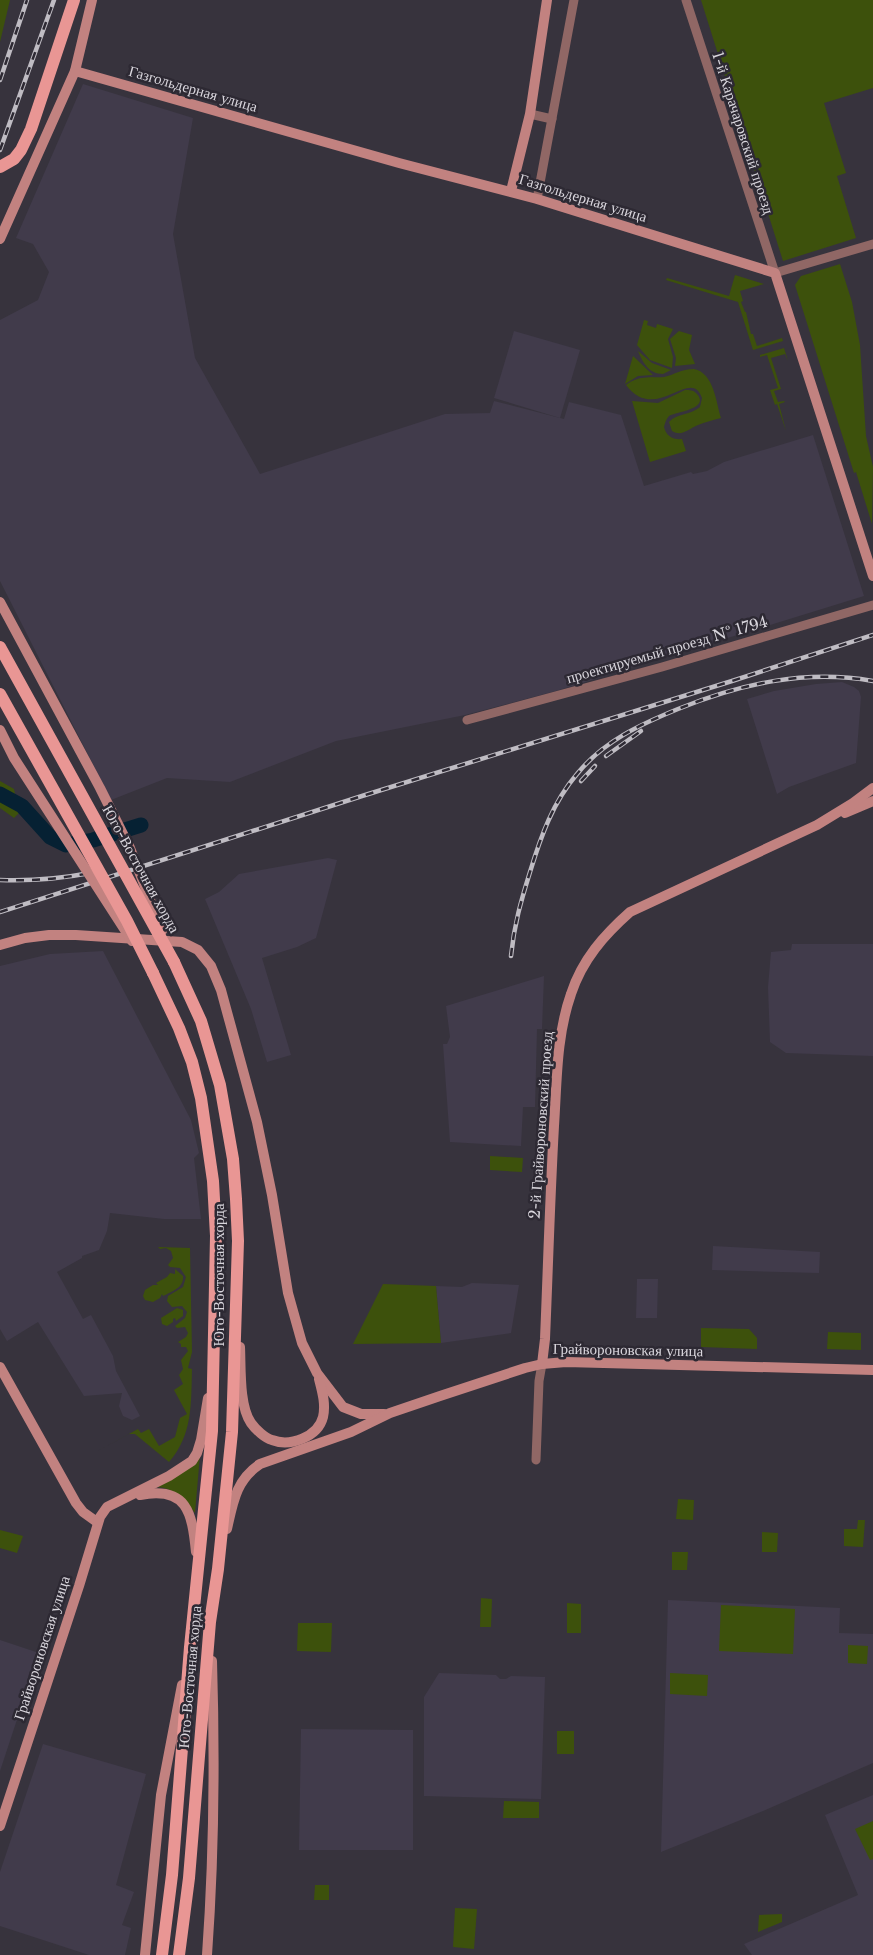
<svg xmlns="http://www.w3.org/2000/svg" width="873" height="1955" font-family="'Libre Baskerville',serif">
	<style>
		.built { fill: #413b4b }
		.green { fill: #3d510c }
		.lines { fill: none; stroke-linecap: round; stroke-linejoin: round }
		.river { stroke: #062133; stroke-width: 15 }
		.street { stroke: #906765; stroke-width: 9 }
		.secondary { stroke: #c28280; stroke-width: 10 }
		.primary { stroke: #e99694; stroke-width: 12 }
		.rail-casing { stroke: #bfbcc3; stroke-width: 4.5 }
		.rail { stroke: #2d2933; stroke-width: 2.5; stroke-dasharray: 8; stroke-linecap: butt }
		.secondary-bridge { stroke: #c28280; stroke-width: 10 }
		.primary-bridge { stroke: #e99694; stroke-width: 12 }
		.labels { text-anchor: middle; stroke-width: 5; stroke-linejoin: round; paint-order: stroke }
		.street-label { font-size: 15px; fill: #d9d6dd; stroke: #2d2933 }
	</style>
	<rect width="100%" height="100%" fill="#37333d"/>
	<g class="built">
		<polygon points="83,84 193,118 173,234 195,358 260,474 445,414 490,413 494,401 564,419 569,402 621,415 644,486 691,472 693,474 707,471 724,462 813,435 864,596 556,691 465,715 336,741 230,782 167,778 111,800 0,581 0,320 38,300 49,272 33,244 16,238"/>
		<polygon points="514,331 580,350 560,418 494,398"/>
		<polygon points="842,682 854,687 859,691 861,697 856,763 789,787 777,794 747,699 774,691 816,684"/>
		<polygon points="328,858 337,860 316,938 297,947 262,958 291,1055 267,1062 251,1009 205,899 219,892 239,874"/>
		<polygon points="792,944 873,944 873,1056 786,1053 770,1042 768,987 771,952 791,950"/>
		<polygon points="103,951 191,1120 199,1153 194,1158 201,1219 164,1219 110,1213 107,1231 99,1250 82,1256 82,1258 57,1272 83,1319 91,1315 113,1356 116,1371 140,1416 132,1420 123,1416 119,1406 122,1393 84,1396 38,1322 7,1341 0,1329 0,966 50,954"/>
		<polygon points="544,976 542,1029 537,1029 535,1107 523,1107 521,1146 450,1142 443,1044 447,1044 450,1037 446,1006"/>
		<polygon points="713,1246 820,1252 819,1273 712,1270"/>
		<polygon points="637,1279 658,1279 657,1318 636,1318"/>
		<polygon points="472,1283 519,1285 511,1333 441,1343 436,1286 462,1287"/>
		<polygon points="668,1600 840,1608 839,1633 873,1634 873,1763 763,1811 661,1852"/>
		<polygon points="0,1640 39,1653 0,1771"/>
		<polygon points="439,1673 496,1675 500,1679 506,1679 511,1676 545,1677 541,1799 424,1796 424,1697"/>
		<polygon points="301,1729 413,1730 413,1850 299,1850"/>
		<polygon points="43,1744 146,1774 116,1885 134,1892 122,1925 131,1928 125,1955 89,1955 0,1926 0,1872"/>
		<polygon points="873,1795 873,1955 752,1955 744,1944 858,1895 825,1815"/>
	</g>
	<g class="green">
		<polygon points="0,0 10,0 0,42"/>
		<polygon points="701,0 873,0 873,88 824,103 846,173 837,176 856,238 783,261"/>
		<polygon points="840,264 852,302 860,345 866,436 873,467 872,524 856,472 854,473 795,285 801,276"/>
		<polygon points="735,275 764,284 740,291 743,301 741,302 745,312 746,312 751,334 753,334 757,346 782,338 783,341 753,350 738,302 666,280 667,278 729,296"/>
		<polygon points="644,320 648,321 647,325 656,328 657,324 673,329 668,339 673,357 672,368 650,360 637,345"/>
		<polygon points="679,331 692,335 689,350 695,364 675,366 676,358 670,339"/>
		<polygon points="784,348 788,361 785,354 771,358 781,389 774,391 778,402 784,401 785,402 779,404 786,431 777,404 775,405 770,390 778,388 767,355 760,357 760,355"/>
		<path d="M638,351l14,12 19,7 -8,4c-14,0 -20,-11 -25,-23z"/>
		<polygon points="633,356 653,375 638,376 625,384"/>
		<path d="M694,369c20,4 22,33 27,49 -8,2 -16,4 -23,7 -10,4 -16,12 -26,6l-3,-9c8,-9 22,-7 31,-15l2,-9c-11,-33 -46,27 -76,-13 13,-10 23,-7 38,-8 10,-2 17,-8 30,-8z"/>
		<path d="M685,390c5,0 8,0 11,3 16,16 -21,19 -27,23 -3,3 -4,7 -5,11 2,9 9,13 18,12l4,12 -36,11 -18,-61 26,2z"/>
		<polygon points="0,781 14,789 19,813 14,818 0,808"/>
		<polygon points="490,1156 523,1158 522,1172 490,1170"/>
		<path d="M158,1247l32,1 2,104 -4,16 4,1c-1,34 1,66 -23,93l-34,-28h-6l-33,18 42,-23 3,4 8,-4 10,17 16,-9 5,-19 7,-4 -13,-24 9,-6 -4,-9 4,-6 -2,-9 7,-9 -2,-4h-5v-3l-3,-2 8,-5 2,-4 -3,-6 -8,1 -2,-2 10,-8 2,-6 -5,-6 -10,1 -5,-6 1,-5 15,-9 3,-10 -6,-9 -10,-1 -2,-2 5,-7 -2,-7 -5,-3 -6,1z"/>
		<path d="M175,1269l8,7c1,12 -11,15 -20,20l-1,-2 -2,4 -7,4 -8,-2 -2,-4 2,-6 8,-5h5l-2,-2 11,-6 3,-4 5,1z"/>
		<polygon points="383,1284 436,1286 441,1343 353,1344"/>
		<polygon points="177,1308 183,1310 183,1316 176,1321 175,1318 173,1319 173,1322 167,1326 162,1324 161,1318"/>
		<polygon points="701,1328 749,1329 757,1338 757,1349 701,1347"/>
		<polygon points="828,1332 861,1333 861,1350 827,1349"/>
		<path d="M200,1455l-5,58c-10,-15 -23,-27 -42,-26z"/>
		<polygon points="678,1499 694,1500 693,1520 676,1519"/>
		<polygon points="858,1520 865,1520 863,1547 844,1546 844,1529 857,1529"/>
		<polygon points="0,1530 23,1536 17,1553 0,1548"/>
		<polygon points="762,1532 778,1533 777,1552 762,1552"/>
		<polygon points="672,1552 688,1552 687,1570 672,1570"/>
		<polygon points="481,1598 492,1599 491,1627 480,1627"/>
		<polygon points="567,1603 581,1604 581,1633 567,1633"/>
		<polygon points="721,1605 795,1609 793,1654 719,1651"/>
		<polygon points="298,1623 332,1623 331,1652 297,1651"/>
		<polygon points="848,1645 868,1646 867,1664 848,1663"/>
		<polygon points="670,1673 708,1675 707,1696 670,1694"/>
		<rect x="557" y="1731" width="17" height="23"/>
		<polygon points="504,1801 539,1802 539,1818 503,1818"/>
		<polygon points="873,1821 873,1859 870,1860 855,1829"/>
		<polygon points="315,1885 329,1885 329,1900 314,1900"/>
		<polygon points="455,1908 477,1909 474,1949 453,1947"/>
		<polygon points="782,1914 782,1922 758,1932 759,1915"/>
	</g>
	<g class="lines">
		<polyline class="river" points="0,794 22,806 50,837 66,845 93,840 141,825"/>
		<g class="street">
			<polyline points="686,0 775,273 873,244"/>
			<polyline points="530,114 552,119"/>
			<polyline points="537,199 574,0"/>
			<polyline points="467,720 662,667 873,605"/>
			<polyline points="536,1460 539,1381 542,1364"/>
		</g>
		<g class="secondary">
			<polyline points="75,71 399,163 537,199 775,273 873,576"/>
			<polyline points="511,191 530,114 547,0"/>
			<polyline points="0,239 75,71 92,0"/>
			<polyline points="845,813 873,801"/>
			<polyline points="0,945 25,938 49,935 76,935 182,942 198,950 211,966 221,990 257,1122 272,1195 288,1293 302,1343 317,1373 343,1407 361,1414 384,1414"/>
			<path d="M240,1347c1,21 -1,59 11,76 5,7 14,15 21,17 18,7 46,-3 51,-23 3,-13 -1,-26 -4,-38"/>
			<path d="M542,1364l3,-25c3,-71 5,-142 9,-213 3,-44 2,-89 17,-132 11,-34 33,-59 59,-82l187,-87 36,-22 20,-15"/>
			<polyline points="0,1367 76,1503 83,1512 97,1522"/>
			<path d="M140,1495c47,-9 52,17 56,57"/>
			<path d="M227,1529c6,-27 9,-49 33,-65l91,-32 39,-19 50,-17 85,-28 17,-4 24,-2 307,8"/>
			<polyline points="0,1826 79,1586 100,1517 107,1507 169,1476 192,1461 197,1453 201,1440 208,1398"/>
			<polyline points="145,1955 161,1795 182,1685"/>
			<path d="M207,1955c7,-97 8,-196 5,-294"/>
		</g>
		<g class="primary">
			<polyline points="0,167 14,159 21,150 31,129 74,0"/>
			<polyline points="174,962 201,1021 220,1085 233,1159 236,1199 238,1241 232,1432 218,1569 210,1622 189,1878 179,1955"/>
			<polyline points="153,973 179,1028 192,1062 201,1098 213,1181 216,1236 212,1431 190,1647 172,1875 162,1955"/>
		</g>
		<defs>
			<g id="rail">
				<polyline points="0,80 27,0"/>
				<polyline points="0,150 54,0"/>
				<polyline points="606,756 641,731"/>
				<polyline points="581,781 595,766"/>
				<path d="M0,880c31,1 59,-1 90,-7"/>
				<polyline points="0,912 362,796 732,681 873,635"/>
				<path d="M511,956c3,-31 10,-55 19,-84 11,-36 23,-70 47,-98 27,-33 62,-49 101,-65 62,-25 127,-40 195,-28"/>
			</g>
		</defs>
		<use href="#rail" class="rail-casing"/>
		<use href="#rail" class="rail"/>
		<g class="secondary-bridge">
			<polyline points="0,602 100,788 130,848 162,931"/>
			<polyline points="0,730 14,758 132,941"/>
		</g>
		<g class="primary-bridge">
			<polyline points="0,647 174,962"/>
			<polyline points="0,694 127,921 153,973"/>
		</g>
	</g>
	<g class="labels">
		<g class="street-label">
			<text transform="translate(193 89) rotate(16)" y="5">Газгольдерная улица</text>
			<text transform="translate(743 133) rotate(72)" y="5">1-й Карачаровский проезд</text>
			<text transform="translate(583 198) rotate(17)" y="5">Газгольдерная улица</text>
			<text transform="translate(667 650) rotate(-16)" y="5">проектируемый проезд № 1794</text>
			<text transform="translate(141 869) rotate(61)" y="5">Юго-Восточная хорда</text>
			<text transform="translate(541 1125) rotate(-86)" y="5">2-й Грайвороновский проезд</text>
			<text transform="translate(219 1275) rotate(-90)" y="5">Юго-Восточная хорда</text>
			<text transform="translate(628 1350) rotate(1)" y="5">Грайвороновская улица</text>
			<text transform="translate(42 1648) rotate(-72)" y="5">Грайвороновская улица</text>
			<text transform="translate(190 1677) rotate(-85)" y="5">Юго-Восточная хорда</text>
		</g>
	</g>
</svg>
